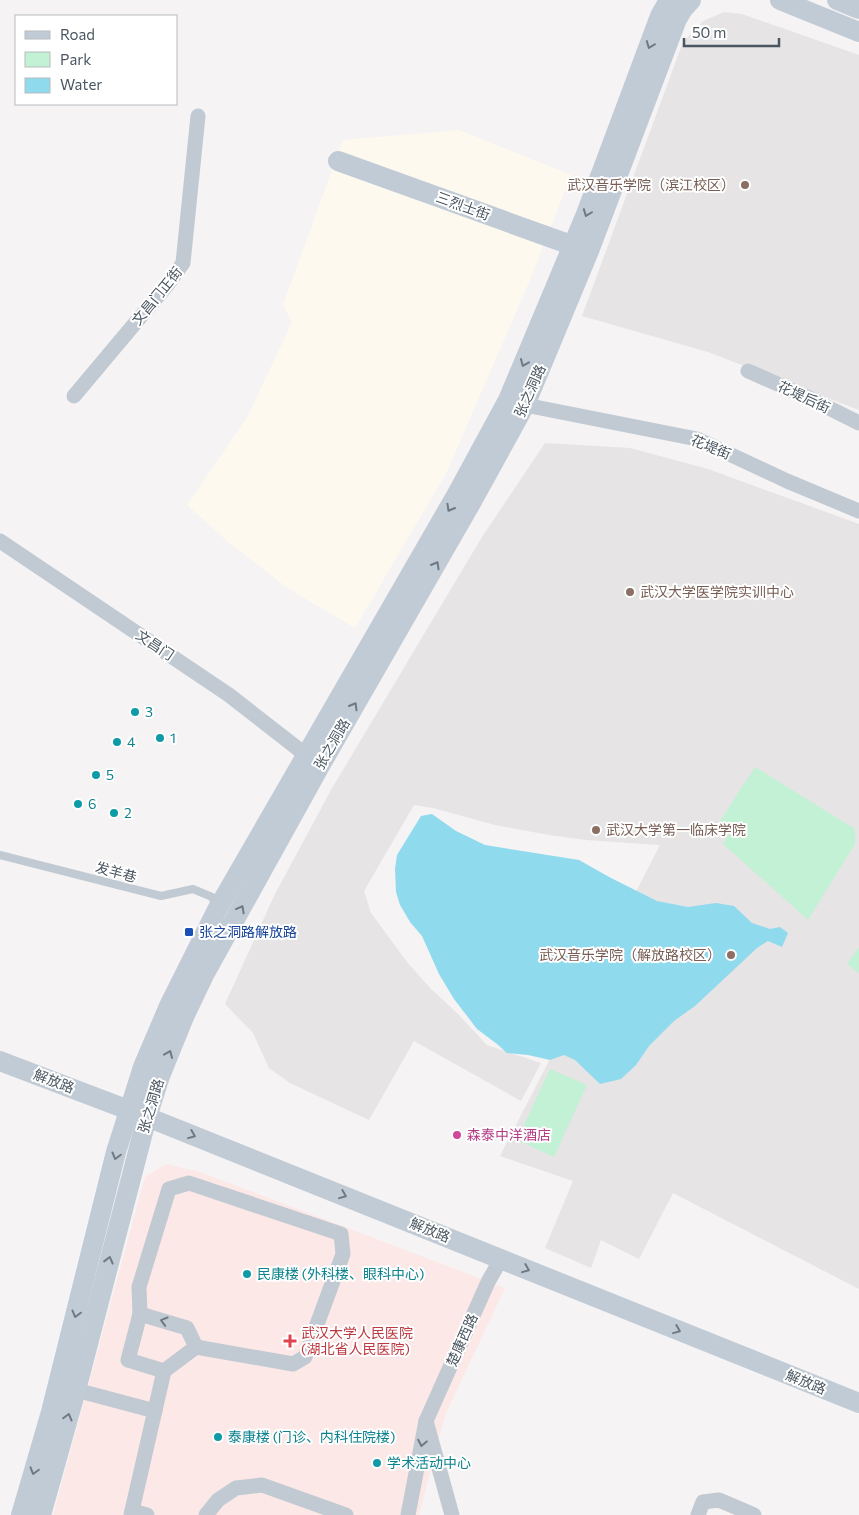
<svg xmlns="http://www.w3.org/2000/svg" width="859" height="1515" font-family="Commissioner,'Noto Sans SC',sans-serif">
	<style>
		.commercial { fill: #fdf9ef }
		.education { fill: #e6e4e5 }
		.medical { fill: #fce8e6 }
		.green { fill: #c3f1d5 }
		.water { fill: #90daee }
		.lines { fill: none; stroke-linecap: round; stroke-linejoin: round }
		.lane { stroke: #c1cad2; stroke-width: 8 }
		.street { stroke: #c1cad2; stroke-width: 15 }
		.secondary { stroke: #c1cbd6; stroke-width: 20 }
		.oneway { stroke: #6e7984 }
		.oneway2 { stroke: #6e7983 }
		.education-dot { fill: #8d6e63; stroke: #fff; stroke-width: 2 }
		.culture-dot { fill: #0f9aa8; stroke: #fff; stroke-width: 2 }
		.transit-dot { fill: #1a4fb4; stroke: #fff; stroke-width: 2 }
		.hotel-dot { fill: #d1479c; stroke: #fff; stroke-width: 2 }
		.health-dot { fill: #e0444e; stroke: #fff; stroke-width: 2 }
		.labels { text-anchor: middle; stroke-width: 4; stroke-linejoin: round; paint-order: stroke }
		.education-label { font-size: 14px; fill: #785e54; stroke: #fff; text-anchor: end }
		.street-label { font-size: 14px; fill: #4a5661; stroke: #fff }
		.culture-label { font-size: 14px; fill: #0d838f; stroke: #fff; text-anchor: start }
		.transit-label { font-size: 14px; fill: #164399; stroke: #fff; text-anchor: start }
		.hotel-label { font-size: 14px; fill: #b23c85; stroke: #fff; text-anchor: start }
		.health-label { font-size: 14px; fill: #be3a42; stroke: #fff; text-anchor: start }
	</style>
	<rect width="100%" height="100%" fill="#f5f3f3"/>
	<polygon class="commercial" points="459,130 571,175 530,280 446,474 355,628 289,589 227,541 187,505 248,416 292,322 283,305 343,140"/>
	<g class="education">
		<polygon points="724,12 742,14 859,55 859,410 708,352 582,316 683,42 703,21"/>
		<polygon points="545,443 630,448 708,469 859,524 859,1289 673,1193 639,1259 601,1240 591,1268 545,1248 573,1181 500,1156 660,845 586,840 549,835 495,825 433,808 414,805 364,891 371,913 407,962 431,989 456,1012 487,1045 541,1063 521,1101 414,1041 369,1120 290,1083 269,1068 253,1033 225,1004 274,896 331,790 482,537"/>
	</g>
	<polygon class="medical" points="166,1164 200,1172 505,1288 445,1415 419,1515 53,1515 145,1177"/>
	<g class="green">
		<polygon points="755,767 855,829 855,844 808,920 723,844 730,831 720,821"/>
		<polygon points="859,947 859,973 847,964"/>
		<polygon points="550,1069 587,1085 554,1157 517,1140"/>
	</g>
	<polygon class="water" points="432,814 456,831 485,845 579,860 611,878 657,901 688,907 716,903 734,906 752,923 770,929 780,927 788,933 782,947 768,941 757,948 695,1006 674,1021 649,1046 636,1065 621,1079 600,1084 575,1060 564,1055 550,1060 528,1055 507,1053 497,1044 477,1029 454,999 439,974 422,936 410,922 400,905 396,892 395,869 397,855 421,816"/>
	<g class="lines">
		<polyline class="lane" points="0,855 161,896 193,889 212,897 216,907"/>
		<g class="street">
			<polyline points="748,371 807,397 859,423"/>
			<polyline points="74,396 168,284 183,263 198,116"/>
			<polyline points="525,405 697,439 787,481 859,511"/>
			<polyline points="0,541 229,695 306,755"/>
			<polyline points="140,1314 139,1287 169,1189 189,1183 341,1234 343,1254 305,1357 293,1364 196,1347"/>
			<polyline points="76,1390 155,1411"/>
			<polyline points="426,1421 488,1282 501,1259"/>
			<polyline points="132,1511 147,1515"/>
			<polyline points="131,1515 164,1371 196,1347 187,1328 140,1314 128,1360 164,1371"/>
			<polyline points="206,1515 218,1500 236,1488 262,1485 346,1515"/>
			<polyline points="408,1515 426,1421 452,1515"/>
			<polyline points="698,1515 703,1502 719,1500 754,1515"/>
		</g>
		<g class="secondary">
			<polyline points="780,0 859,32"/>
			<polyline points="837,0 859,9"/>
			<polyline points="338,161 585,250"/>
			<polyline points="0,1061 147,1117 859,1403"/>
			<polyline points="21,1515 51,1412 116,1152 143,1067 169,1006 217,910 457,494 508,400 586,214 660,16 669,0"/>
			<polyline points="41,1515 76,1390 147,1117 160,1076 184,1017 204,975 321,764 471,503 525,405 589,251 677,19 683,9 691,0"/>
		</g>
	</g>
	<defs><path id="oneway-chevron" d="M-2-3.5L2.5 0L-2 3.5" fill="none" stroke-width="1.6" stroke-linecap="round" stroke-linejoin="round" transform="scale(1.25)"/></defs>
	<g class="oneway">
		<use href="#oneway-chevron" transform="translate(650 45) rotate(111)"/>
		<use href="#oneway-chevron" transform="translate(587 213) rotate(111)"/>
		<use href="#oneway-chevron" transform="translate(524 363) rotate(113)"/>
		<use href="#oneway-chevron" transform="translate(450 508) rotate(120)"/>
		<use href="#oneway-chevron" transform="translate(436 565) rotate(-60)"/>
		<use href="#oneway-chevron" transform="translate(354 706) rotate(-60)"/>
		<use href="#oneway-chevron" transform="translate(241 909) rotate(-61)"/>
		<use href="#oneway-chevron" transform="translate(169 1054) rotate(-67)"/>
		<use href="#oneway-chevron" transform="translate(192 1135) rotate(22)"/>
		<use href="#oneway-chevron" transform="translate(116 1156) rotate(105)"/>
		<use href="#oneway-chevron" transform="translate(343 1195) rotate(22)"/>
		<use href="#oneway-chevron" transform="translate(109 1260) rotate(-76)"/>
		<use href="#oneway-chevron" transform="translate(526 1269) rotate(22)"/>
		<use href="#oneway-chevron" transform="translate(76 1314) rotate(105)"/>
		<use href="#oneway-chevron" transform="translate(677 1330) rotate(22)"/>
		<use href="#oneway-chevron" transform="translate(68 1417) rotate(-75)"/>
		<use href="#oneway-chevron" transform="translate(34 1471) rotate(106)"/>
	</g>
	<g class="oneway2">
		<use href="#oneway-chevron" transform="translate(164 1321) rotate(-164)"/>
		<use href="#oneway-chevron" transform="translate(422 1443) rotate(101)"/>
	</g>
	<g class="education-dot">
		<circle cx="745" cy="185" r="5"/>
		<circle cx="630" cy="592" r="5"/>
		<circle cx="596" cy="830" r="5"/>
		<circle cx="731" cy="955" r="5"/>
	</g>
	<g class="culture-dot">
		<circle cx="135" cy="712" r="5"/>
		<circle cx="160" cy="738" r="5"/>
		<circle cx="117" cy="742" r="5"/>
		<circle cx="96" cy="775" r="5"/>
		<circle cx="78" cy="804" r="5"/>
		<circle cx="114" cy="813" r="5"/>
		<circle cx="247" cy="1274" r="5"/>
		<circle cx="218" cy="1437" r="5"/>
		<circle cx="377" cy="1463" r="5"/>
	</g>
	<rect class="transit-dot" x="184" y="927" width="10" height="10" rx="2.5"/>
	<circle class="hotel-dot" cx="457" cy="1135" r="5"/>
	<path class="health-dot" d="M287.5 1333.5h5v5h5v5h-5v5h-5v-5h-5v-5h5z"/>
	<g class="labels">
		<g class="education-label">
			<text x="735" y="190">武汉音乐学院（滨江校区）</text>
			<text x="640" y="597" text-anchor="start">武汉大学医学院实训中心</text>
			<text x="606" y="835" text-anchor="start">武汉大学第一临床学院</text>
			<text x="721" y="960">武汉音乐学院（解放路校区）</text>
		</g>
		<g class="street-label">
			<text transform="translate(463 206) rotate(20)" y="5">三烈士街</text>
			<text transform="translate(157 296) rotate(-51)" y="5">文昌门正街</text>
			<text transform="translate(530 391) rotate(-66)" y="5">张之洞路</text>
			<text transform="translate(804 397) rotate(25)" y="5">花堤后街</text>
			<text transform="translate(711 447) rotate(22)" y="5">花堤街</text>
			<text transform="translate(155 645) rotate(34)" y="5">文昌门</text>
			<text transform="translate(332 744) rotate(-60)" y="5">张之洞路</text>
			<text transform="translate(116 872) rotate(15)" y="5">发羊巷</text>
			<text transform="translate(54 1081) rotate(21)" y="5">解放路</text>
			<text transform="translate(151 1106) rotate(-73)" y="5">张之洞路</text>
			<text transform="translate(430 1230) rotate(22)" y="5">解放路</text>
			<text transform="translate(462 1340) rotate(-66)" y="5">楚康西路</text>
			<text transform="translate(806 1382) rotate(22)" y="5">解放路</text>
		</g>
		<g class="culture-label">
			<text x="145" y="717">3</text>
			<text x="170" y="743">1</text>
			<text x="127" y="747">4</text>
			<text x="106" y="780">5</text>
			<text x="88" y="809">6</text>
			<text x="124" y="818">2</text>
			<text x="257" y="1279">民康楼 (外科楼、眼科中心)</text>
			<text x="228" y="1442">泰康楼 (门诊、内科住院楼)</text>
			<text x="387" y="1468">学术活动中心</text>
		</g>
		<g class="transit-label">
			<text x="199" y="937">张之洞路解放路</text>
		</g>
		<g class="hotel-label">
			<text x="467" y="1140">森泰中洋酒店</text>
		</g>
		<g class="health-label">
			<text x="301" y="1338">武汉大学人民医院<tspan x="301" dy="16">(湖北省人民医院)</tspan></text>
		</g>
	</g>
	<rect x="15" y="15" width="162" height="90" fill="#ffffff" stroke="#b7bbc0"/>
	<rect x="25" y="31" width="25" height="8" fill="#c1cbd6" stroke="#b7bbc0"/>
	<text x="60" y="40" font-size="15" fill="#4a5661">Road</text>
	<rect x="25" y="52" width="25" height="15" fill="#c3f1d5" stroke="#b7bbc0"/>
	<text x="60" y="65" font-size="15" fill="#4a5661">Park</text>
	<rect x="25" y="78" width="25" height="15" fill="#90daee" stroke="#b7bbc0"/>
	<text x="60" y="90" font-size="15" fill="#4a5661">Water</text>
	<path d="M684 38v8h95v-8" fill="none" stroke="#4a5661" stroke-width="2.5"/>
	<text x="692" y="38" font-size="15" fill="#4a5661" stroke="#ffffff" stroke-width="4" paint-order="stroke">50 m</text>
</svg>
